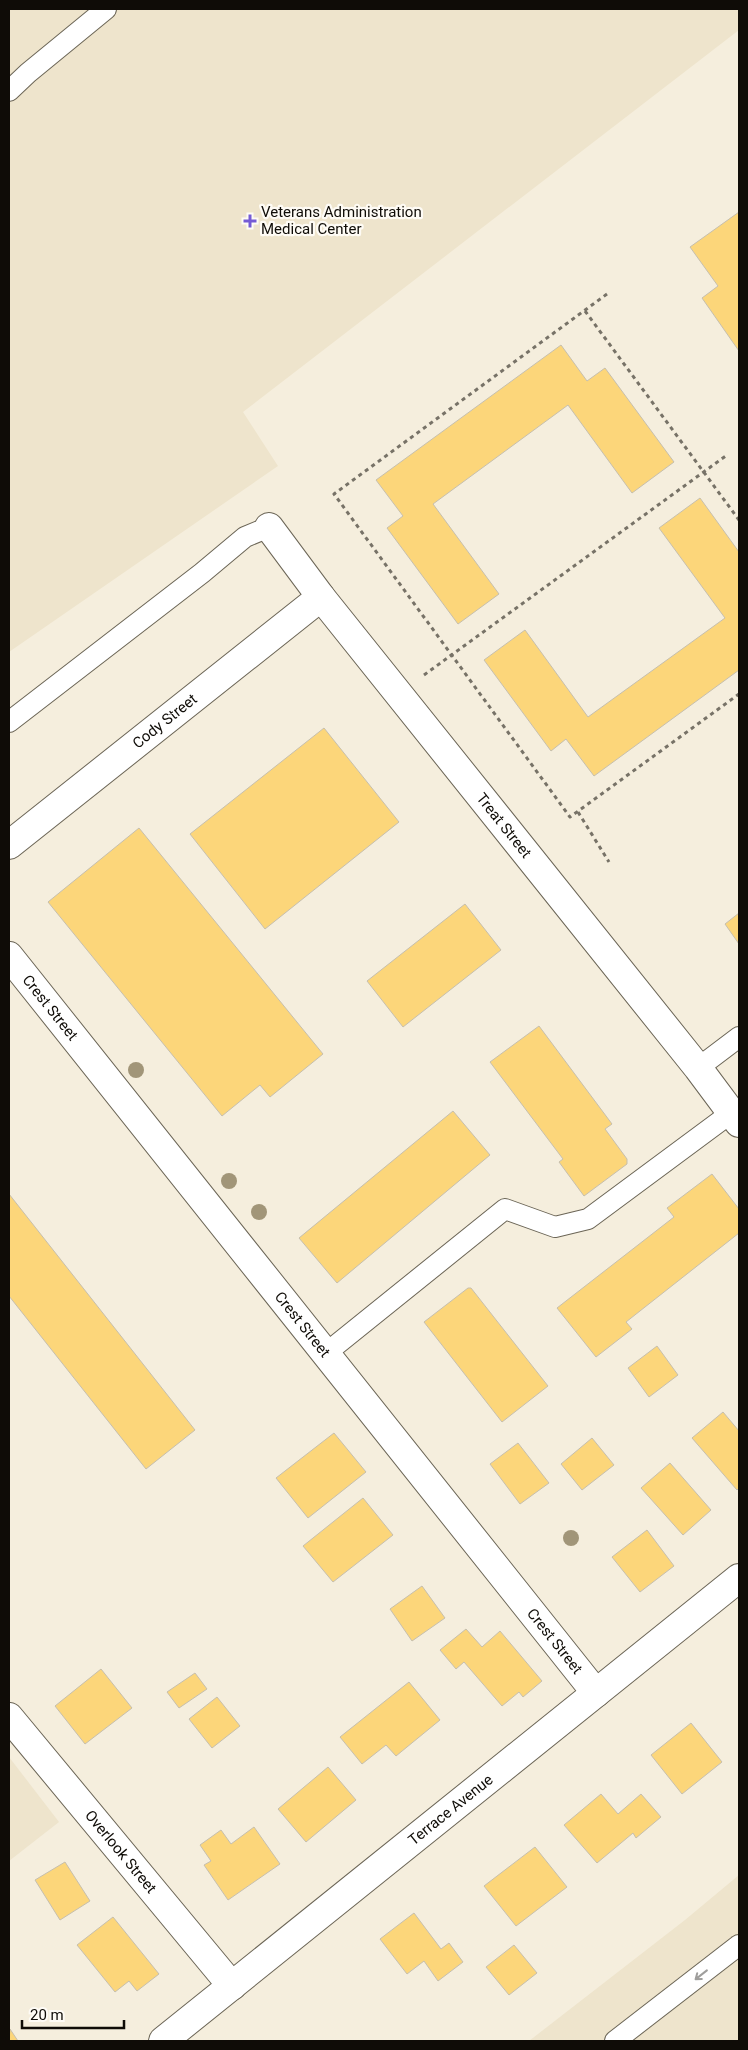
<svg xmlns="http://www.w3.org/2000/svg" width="748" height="2050" font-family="Roboto,sans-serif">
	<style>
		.built { fill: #eee4cc }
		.building { fill: #fcd67a; stroke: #c6bfae }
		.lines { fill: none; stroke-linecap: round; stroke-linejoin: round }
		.service-casing { stroke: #6b6556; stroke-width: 22 }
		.minor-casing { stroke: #6b6556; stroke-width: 30 }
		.path { stroke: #777267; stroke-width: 3; stroke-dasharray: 4 4; stroke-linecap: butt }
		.service { stroke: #fff; stroke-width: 20 }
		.minor { stroke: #fff; stroke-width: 28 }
		.tree { fill: #a19578 }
		.oneway { stroke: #9f9e9c }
		.poi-dot { fill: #755bd5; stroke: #fefbf5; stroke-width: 2 }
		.labels { text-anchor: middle; stroke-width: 4.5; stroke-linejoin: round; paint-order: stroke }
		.poi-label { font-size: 15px; fill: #0f0c07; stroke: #fefbf5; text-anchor: start }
		.street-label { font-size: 15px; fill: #0f0c07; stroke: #fefbf5 }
	</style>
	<rect width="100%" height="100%" fill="#f5eedd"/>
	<g class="built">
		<polygon points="9,9 739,9 739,30 243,412 278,466 9,652"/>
		<polygon points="9,1757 59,1822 9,1861"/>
		<polygon points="739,1875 739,2041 529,2041 685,1920"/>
	</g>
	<g class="building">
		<polygon points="739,212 739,351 702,298 718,286 690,247"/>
		<polygon points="561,345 587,381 605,368 674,462 632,493 568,405 433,504 499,594 458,624 387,528 403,516 376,480"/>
		<polygon points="700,498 739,552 739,670 594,776 566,739 551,751 484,660 525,630 588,717 725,618 659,528"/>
		<polygon points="324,728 399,822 265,929 190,834"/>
		<polygon points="139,828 323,1054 270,1097 260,1085 222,1116 48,902"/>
		<polygon points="465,904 501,950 403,1027 367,981"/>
		<polygon points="739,913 739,944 725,924"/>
		<polygon points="539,1026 612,1124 605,1129 627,1159 627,1164 584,1196 559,1162 563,1159 490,1062"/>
		<polygon points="453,1111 490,1155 337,1283 299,1238"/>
		<polygon points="712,1174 739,1209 739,1233 626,1322 632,1329 596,1357 557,1308 674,1217 667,1208"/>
		<polygon points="9,1194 195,1430 146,1469 9,1296"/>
		<polygon points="468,1288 471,1288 548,1386 502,1422 424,1322"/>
		<polygon points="657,1346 678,1375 649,1397 628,1368"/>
		<polygon points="723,1412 739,1431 739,1488 737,1490 692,1438"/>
		<polygon points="334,1433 366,1472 308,1518 276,1478"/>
		<polygon points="592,1438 614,1465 582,1490 561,1464"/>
		<polygon points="518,1443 549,1483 520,1504 490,1464"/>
		<polygon points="670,1463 711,1510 683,1535 641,1488"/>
		<polygon points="363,1498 393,1535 333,1582 303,1546"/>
		<polygon points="647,1530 674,1566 640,1592 612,1557"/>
		<polygon points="422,1586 445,1618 412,1641 390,1609"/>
		<polygon points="466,1629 482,1647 500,1631 542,1681 523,1697 519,1692 502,1706 464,1662 456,1669 440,1650"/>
		<polygon points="101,1669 132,1708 85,1744 55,1706"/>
		<polygon points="195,1673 207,1689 179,1708 167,1692"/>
		<polygon points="409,1682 440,1720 396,1756 386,1745 362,1764 340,1737"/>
		<polygon points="217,1697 240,1726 212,1748 189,1719"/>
		<polygon points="691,1723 722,1762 682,1794 651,1755"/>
		<polygon points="328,1767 356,1800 306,1842 278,1809"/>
		<polygon points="601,1794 618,1814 641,1794 661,1817 636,1838 633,1833 597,1863 564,1825"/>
		<polygon points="254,1827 280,1864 228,1900 204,1865 211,1861 200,1845 221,1830 231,1844"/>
		<polygon points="535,1847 567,1887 516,1926 484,1886"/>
		<polygon points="65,1862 90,1901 60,1920 35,1880"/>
		<polygon points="414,1913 441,1949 449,1943 463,1962 438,1981 424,1961 407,1974 380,1939"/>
		<polygon points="113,1917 159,1974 137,1991 129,1981 115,1992 77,1945"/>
		<polygon points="514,1945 537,1973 509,1995 486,1967"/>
		<polygon points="10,2029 18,2041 9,2041"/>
	</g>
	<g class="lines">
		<defs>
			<g id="service">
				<polyline points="9,91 28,73 106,9"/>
				<polyline points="9,722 202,573 245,537 269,527"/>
				<polyline points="698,1068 739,1037"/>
				<polyline points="325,1354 505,1209 555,1227 588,1219 731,1113"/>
				<polyline points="615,2041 739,1945"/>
			</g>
			<g id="minor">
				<path id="s1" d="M269,527l52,70 377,471 41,55"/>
				<path id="s2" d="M9,845l312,-248"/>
				<path id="s3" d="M9,956l587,737"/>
				<path id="s4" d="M9,1717l223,269"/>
				<path id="s5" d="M163,2041l576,-463"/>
			</g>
		</defs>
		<use href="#service" class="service-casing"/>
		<use href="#minor" class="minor-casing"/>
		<g class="path">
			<polyline points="607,294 334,494 570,817 739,694"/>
			<polyline points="585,311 739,520"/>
			<polyline points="424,675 727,455"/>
			<polyline points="578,812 609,862"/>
		</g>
		<use href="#service" class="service"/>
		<use href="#minor" class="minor"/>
	</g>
	<g class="tree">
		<circle cx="136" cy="1070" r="8"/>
		<circle cx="229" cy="1181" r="8"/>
		<circle cx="259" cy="1212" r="8"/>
		<circle cx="571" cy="1538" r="8"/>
	</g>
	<defs><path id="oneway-shaft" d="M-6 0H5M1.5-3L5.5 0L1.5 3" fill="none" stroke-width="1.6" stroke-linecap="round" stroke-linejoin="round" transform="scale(1.25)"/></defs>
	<use class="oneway" href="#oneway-shaft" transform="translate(701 1975) rotate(142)"/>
	<path class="poi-dot" d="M247.5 213.5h5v5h5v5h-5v5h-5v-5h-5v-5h5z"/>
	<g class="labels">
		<g class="poi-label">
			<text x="261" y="217">Veterans Administration<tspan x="261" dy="17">Medical Center</tspan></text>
		</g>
		<g class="street-label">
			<text dy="5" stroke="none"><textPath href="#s2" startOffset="199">Cody Street</textPath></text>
			<text dy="5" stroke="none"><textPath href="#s1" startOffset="380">Treat Street</textPath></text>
			<text dy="5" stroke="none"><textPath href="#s3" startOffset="66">Crest Street</textPath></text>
			<text dy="5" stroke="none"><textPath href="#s3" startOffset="471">Crest Street</textPath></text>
			<text dy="5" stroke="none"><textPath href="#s3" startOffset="876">Crest Street</textPath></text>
			<text dy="5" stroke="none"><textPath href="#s5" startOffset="369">Terrace Avenue</textPath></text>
			<text dy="5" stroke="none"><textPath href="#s4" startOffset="175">Overlook Street</textPath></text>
		</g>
	</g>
	<rect width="748" height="2050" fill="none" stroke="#0f0c07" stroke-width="20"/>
	<path d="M22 2020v8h102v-8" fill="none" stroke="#0f0c07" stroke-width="2.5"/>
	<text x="30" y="2020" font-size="15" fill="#0f0c07" stroke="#fefbf5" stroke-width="4" paint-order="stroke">20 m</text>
</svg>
